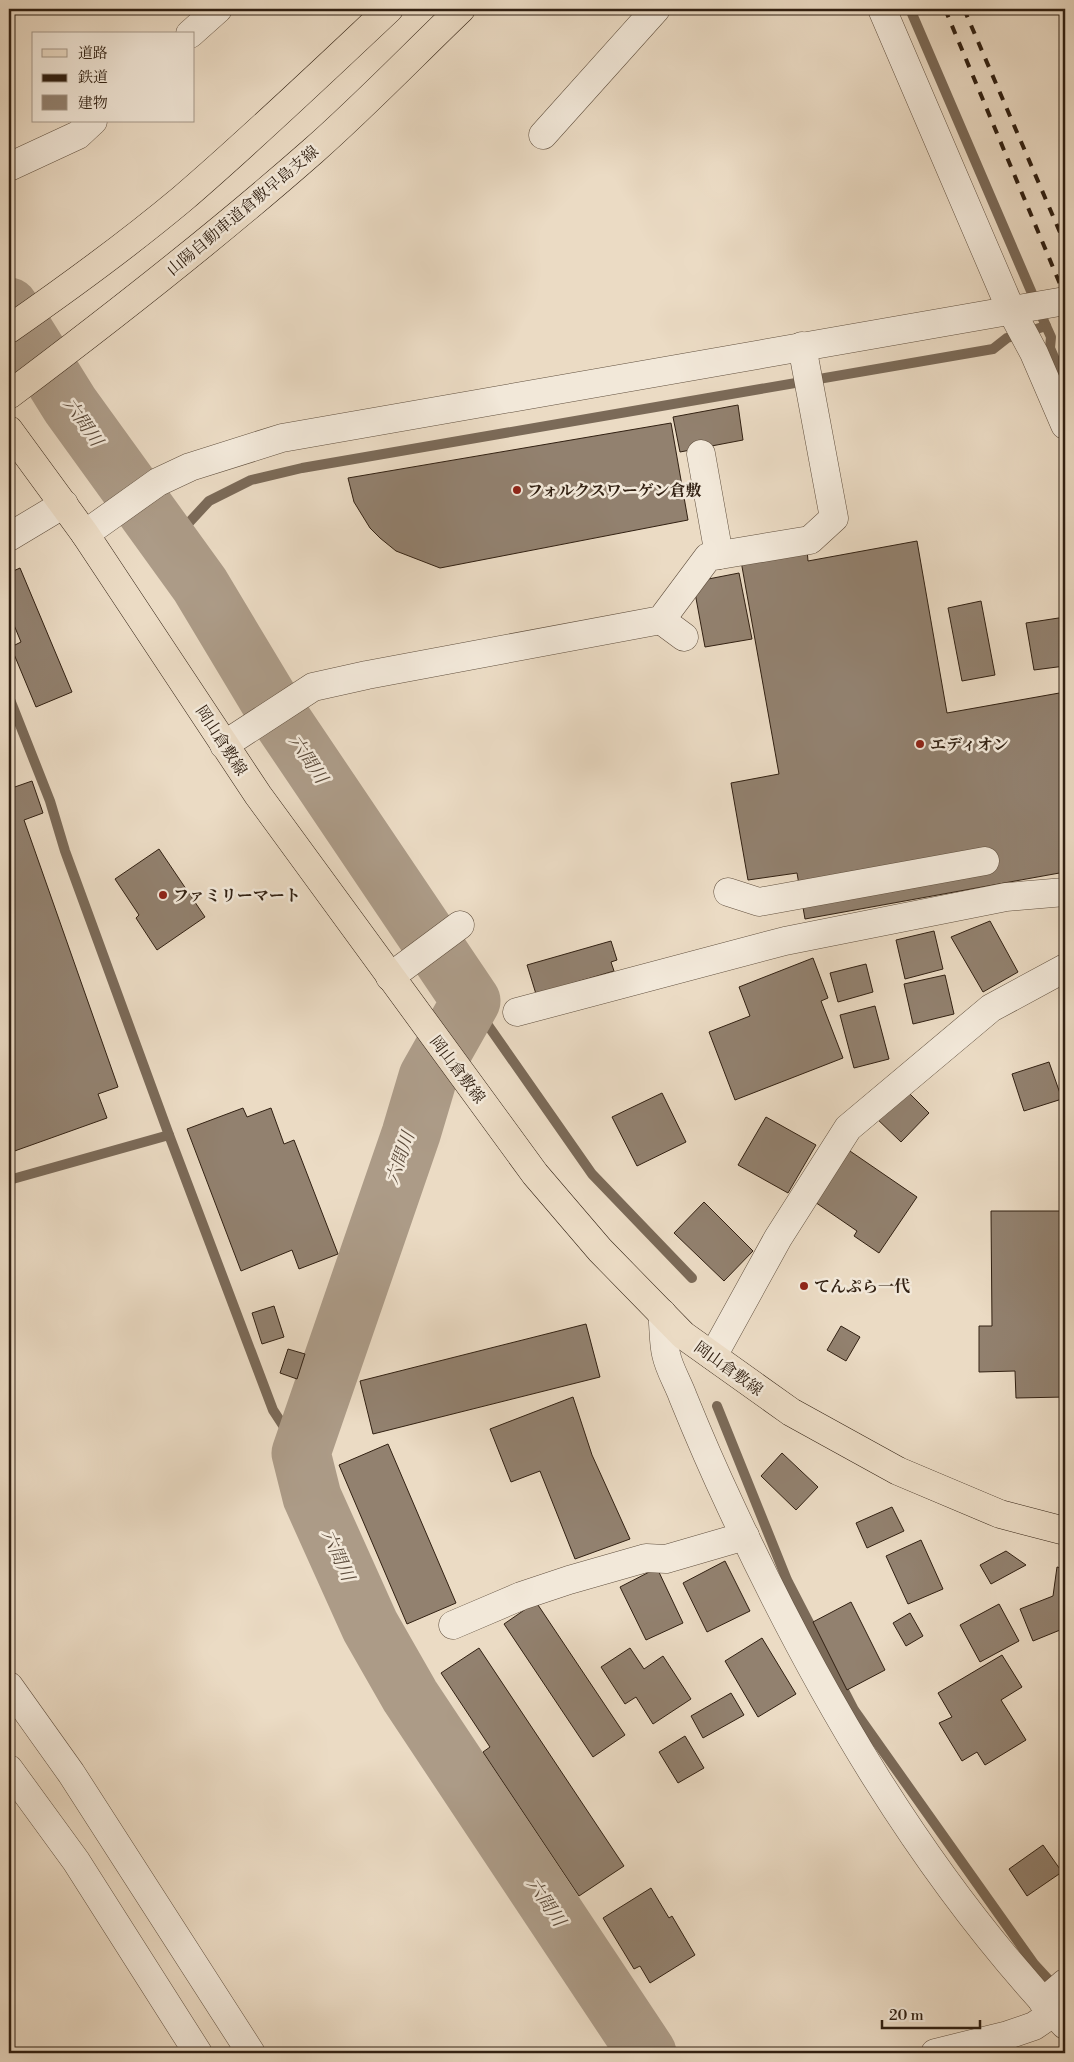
<svg xmlns="http://www.w3.org/2000/svg" width="1074" height="2062" font-family="'Libre Bodoni','Noto Serif JP',serif">
	<style>
		.lines { fill: none; stroke-linecap: round; stroke-linejoin: round }
		.stream { stroke: #7b6a58; stroke-width: 10 }
		.river { stroke: #ac9b87; stroke-width: 59 }
		.building { fill: #92816f; stroke: #312012 }
		.minor-casing { stroke: #604f3e; stroke-width: 29 }
		.major-casing { stroke: #312012; stroke-width: 29 }
		.highway-casing { stroke: #312012; stroke-width: 29 }
		.minor { stroke: #f2e8d9; stroke-width: 28 }
		.major { stroke: #ebdbc4; stroke-width: 28 }
		.highway { stroke: #ebdbc4; stroke-width: 28 }
		.rail { stroke: #312012; stroke-width: 4; stroke-dasharray: 9 9; stroke-linecap: butt }
		.poi-dot { fill: #8f2418; stroke: #f2e8d9; stroke-width: 2 }
		.labels { text-anchor: middle; stroke-width: 5; stroke-linejoin: round; paint-order: stroke }
		.street-label { font-size: 16px; fill: #312012; stroke: #f2e8d9 }
		.poi-label { font-size: 16px; font-weight: bold; fill: #312012; stroke: #f2e8d9; text-anchor: start }
		.water-label { font-size: 18px; font-style: italic; fill: #5c4b3b; stroke: #f2e8d9 }
	</style>
	<rect width="100%" height="100%" fill="#ebdbc4"/>
	<filter id="stains"><feTurbulence type="fractalNoise" baseFrequency=".004" numOctaves="4"/><feColorMatrix values="0 0 0 0 .2 0 0 0 0 .09 0 0 0 0 .02 0 0 0 .5 -.17"/></filter>
	<radialGradient id="worn" r=".72"><stop offset=".6" stop-color="#630" stop-opacity="0"/><stop offset="1" stop-color="#630" stop-opacity=".3"/></radialGradient>
	<g class="lines">
		<g class="stream">
			<polyline points="910,9 1046,326 1051,337 1050,348 1065,383"/>
			<polyline points="170,543 209,501 251,480 302,468 993,349 1007,338 1046,326"/>
			<polyline points="9,697 50,801 65,851 169,1135 273,1410 301,1453"/>
			<polyline points="471,1001 592,1174 692,1278"/>
			<polyline points="9,1180 169,1135"/>
			<polyline points="717,1406 787,1580 854,1710 1034,1964 1057,1989"/>
		</g>
		<polyline class="river" points="9,307 70,405 200,585 275,710 471,1001 428,1077 411,1134 301,1453 312,1497 370,1626 410,1696 647,2053"/>
	</g>
	<g class="building">
		<polygon points="738,405 743,440 680,452 673,417"/>
		<polygon points="671,423 688,520 440,568 396,551 380,538 370,528 354,502 348,478"/>
		<polygon points="917,541 947,713 1065,692 1065,872 805,919 797,873 748,880 731,783 779,774 741,561 807,549 808,561"/>
		<polygon points="20,568 72,692 36,707 11,647 21,642 9,613 9,573"/>
		<polygon points="739,573 752,639 705,647 693,582"/>
		<polygon points="981,601 995,675 962,681 948,608"/>
		<polygon points="1065,617 1065,666 1034,670 1026,623"/>
		<polygon points="32,781 43,813 24,820 118,1087 98,1094 107,1118 9,1153 9,789"/>
		<polygon points="159,849 205,917 157,950 136,918 139,915 115,879"/>
		<polygon points="990,921 1018,972 983,992 951,937"/>
		<polygon points="934,931 943,969 905,979 896,940"/>
		<polygon points="611,941 617,960 611,962 614,971 536,994 527,965"/>
		<polygon points="813,958 828,998 821,1001 843,1058 735,1100 709,1032 750,1016 739,987"/>
		<polygon points="866,964 873,992 838,1002 830,973"/>
		<polygon points="945,975 954,1014 913,1024 904,984"/>
		<polygon points="875,1006 889,1059 854,1068 840,1015"/>
		<polygon points="1049,1062 1062,1099 1024,1111 1012,1074"/>
		<polygon points="902,1086 929,1113 901,1142 873,1115"/>
		<polygon points="662,1093 686,1142 637,1166 612,1117"/>
		<polygon points="243,1108 247,1117 271,1108 284,1144 294,1140 338,1254 299,1269 292,1250 241,1271 187,1129"/>
		<polygon points="766,1117 816,1145 788,1193 738,1165"/>
		<polygon points="847,1149 917,1197 879,1253 854,1236 857,1231 812,1200"/>
		<polygon points="704,1202 753,1251 724,1281 674,1233"/>
		<polygon points="991,1211 1065,1211 1065,1397 1016,1398 1015,1371 979,1372 979,1326 992,1326"/>
		<polygon points="274,1306 284,1337 262,1344 252,1313"/>
		<polygon points="586,1324 600,1377 373,1434 360,1381"/>
		<polygon points="841,1326 860,1337 846,1361 827,1350"/>
		<polygon points="288,1349 305,1354 297,1379 280,1373"/>
		<polygon points="573,1397 592,1455 630,1539 575,1559 540,1471 511,1482 490,1429"/>
		<polygon points="388,1444 456,1603 407,1624 339,1465"/>
		<polygon points="782,1453 818,1487 796,1510 761,1476"/>
		<polygon points="892,1507 904,1531 867,1548 856,1523"/>
		<polygon points="921,1540 943,1589 908,1604 886,1556"/>
		<polygon points="1006,1551 1026,1565 991,1584 980,1565"/>
		<polygon points="725,1561 750,1611 707,1632 683,1583"/>
		<polygon points="1057,1567 1065,1569 1065,1628 1033,1641 1020,1609 1053,1596"/>
		<polygon points="657,1568 683,1623 646,1640 620,1587"/>
		<polygon points="536,1602 625,1735 593,1757 504,1624"/>
		<polygon points="851,1602 885,1670 847,1690 813,1622"/>
		<polygon points="999,1604 1019,1641 980,1662 960,1625"/>
		<polygon points="910,1613 923,1636 906,1646 893,1623"/>
		<polygon points="762,1638 796,1694 758,1717 725,1661"/>
		<polygon points="479,1648 624,1866 579,1896 483,1752 490,1747 441,1673"/>
		<polygon points="630,1648 644,1669 663,1656 691,1699 653,1724 636,1697 625,1704 601,1667"/>
		<polygon points="1002,1655 1022,1687 1001,1700 1026,1740 985,1765 977,1752 962,1761 939,1723 952,1717 938,1693"/>
		<polygon points="731,1693 744,1715 703,1738 691,1716"/>
		<polygon points="685,1736 704,1768 678,1783 659,1752"/>
		<polygon points="1043,1845 1062,1872 1027,1896 1009,1869"/>
		<polygon points="651,1888 669,1918 672,1916 695,1955 650,1983 640,1966 634,1969 603,1918"/>
	</g>
	<g class="lines">
		<defs>
			<g id="minor">
				<polyline points="882,9 1011,310 1034,353 1065,425"/>
				<polyline points="190,34 218,9"/>
				<polyline points="543,135 656,9"/>
				<polyline points="9,167 78,135 93,121"/>
				<polyline points="701,454 719,555"/>
				<polyline points="85,534 158,482 190,467 282,438 1065,301"/>
				<polyline points="9,537 64,504"/>
				<polyline points="661,620 684,637"/>
				<polyline points="224,745 313,687 367,675 661,620 708,557 810,540 834,518 802,346"/>
				<polyline points="728,892 759,902 985,861"/>
				<polyline points="390,977 460,925"/>
				<polyline points="517,1012 785,941 1006,897 1065,892"/>
				<path d="M662,1313c2,13 1,29 4,41 3,15 12,29 17,43 15,37 31,74 48,110 87,187 192,368 334,518"/>
				<polyline points="713,1356 778,1238 848,1128 991,1008 1065,968"/>
				<polyline points="453,1625 521,1596 569,1580 646,1558 666,1559 745,1536"/>
				<polyline points="9,1686 71,1773 251,2053"/>
				<polyline points="9,1769 76,1861 198,2053"/>
				<polyline points="1043,2002 1065,1983"/>
				<polyline points="935,2053 1008,2035 1034,2026 1053,2013"/>
			</g>
			<polyline id="major" points="9,430 85,534 258,795 535,1174 600,1250 683,1335 791,1412 898,1471 1000,1514 1065,1531"/>
			<g id="highway">
				<path d="M9,329c59,-41 118,-84 173,-130 71,-61 139,-126 207,-190"/>
				<path d="M9,395c104,-78 206,-158 304,-244 51,-45 99,-95 148,-142"/>
			</g>
		</defs>
		<use href="#minor" class="minor-casing"/>
		<use href="#major" class="major-casing"/>
		<use href="#highway" class="highway-casing"/>
		<use href="#minor" class="minor"/>
		<use href="#major" class="major"/>
		<use href="#highway" class="highway"/>
		<g class="rail">
			<polyline points="945,9 1065,296"/>
			<polyline points="964,9 1065,244"/>
		</g>
	</g>
	<g class="poi-dot">
		<circle cx="517" cy="490" r="5"/>
		<circle cx="920" cy="744" r="5"/>
		<circle cx="163" cy="895" r="5"/>
		<circle cx="804" cy="1286" r="5"/>
	</g>
	<g class="labels">
		<g class="street-label">
			<text transform="translate(242 210) rotate(-40)" y="6">山陽自動車道倉敷早島支線</text>
			<text transform="translate(222 740) rotate(57)" y="6">岡山倉敷線</text>
			<text transform="translate(458 1069) rotate(53)" y="6">岡山倉敷線</text>
			<text transform="translate(729 1368) rotate(36)" y="6">岡山倉敷線</text>
		</g>
		<g class="poi-label">
			<text x="527" y="496">フォルクスワーゲン倉敷</text>
			<text x="930" y="750">エディオン</text>
			<text x="173" y="901">ファミリーマート</text>
			<text x="814" y="1292">てんぷら一代</text>
		</g>
		<g class="water-label">
			<text transform="translate(83 422) rotate(55)" y="6">六間川</text>
			<text transform="translate(308 759) rotate(56)" y="6">六間川</text>
			<text transform="translate(400 1158) rotate(-71)" y="6">六間川</text>
			<text transform="translate(338 1555) rotate(66)" y="6">六間川</text>
			<text transform="translate(546 1902) rotate(56)" y="6">六間川</text>
		</g>
	</g>
	<rect width="1074" height="2062" fill="none" stroke="#ebdbc4" stroke-width="30"/>
	<rect x="10" y="10" width="1054" height="2042" fill="none" stroke="#312012" stroke-width="2.5"/>
	<rect x="15" y="15" width="1044" height="2032" fill="none" stroke="#312012"/>
	<rect x="32" y="32" width="162" height="90" fill="#f2e8d9" stroke="#a59889"/>
	<rect x="42" y="49" width="25" height="8" fill="#ebdbc4" stroke="#a59889"/>
	<text x="78" y="58" font-size="15" fill="#312012">道路</text>
	<rect x="42" y="74" width="25" height="8" fill="#312012" stroke="#a59889"/>
	<text x="78" y="82" font-size="15" fill="#312012">鉄道</text>
	<rect x="42" y="95" width="25" height="15" fill="#92816f" stroke="#a59889"/>
	<text x="78" y="108" font-size="15" fill="#312012">建物</text>
	<path d="M882 2020v8h98v-8" fill="none" stroke="#312012" stroke-width="2.5"/>
	<text x="889" y="2020" font-size="15" fill="#312012" stroke="#f2e8d9" stroke-width="4" paint-order="stroke">20 m</text>
	<rect width="100%" height="100%" filter="url(#stains)"/>
	<rect width="100%" height="100%" fill="url(#worn)"/>
</svg>
